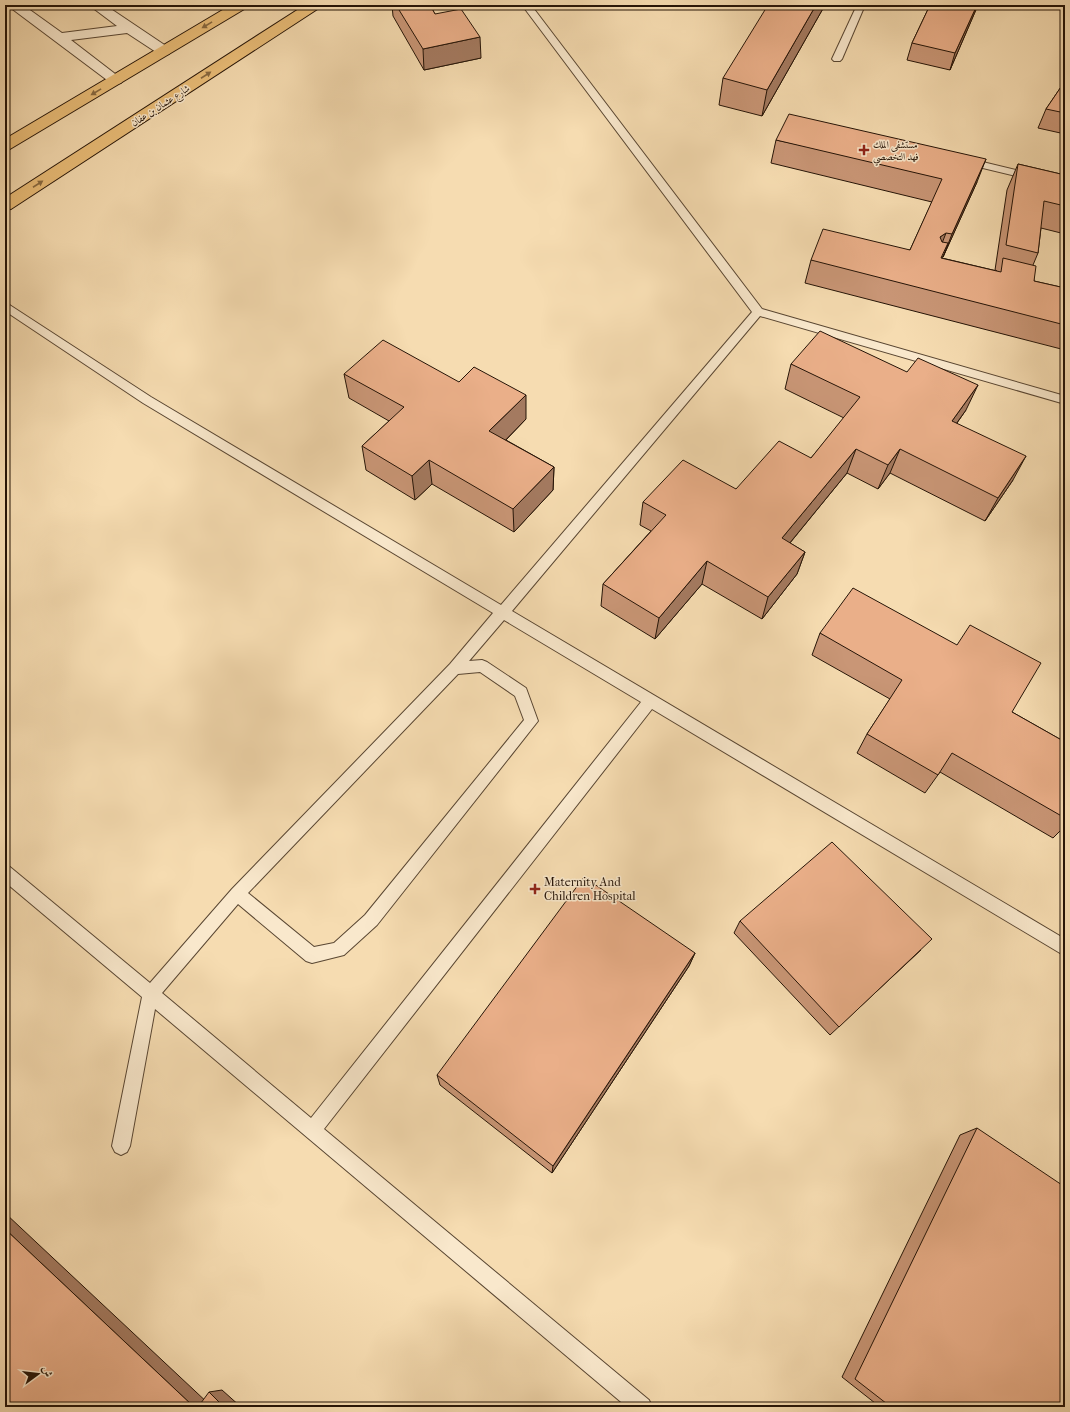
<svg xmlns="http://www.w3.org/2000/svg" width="1070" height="1412" font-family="'IM FELL French Canon',Amiri,serif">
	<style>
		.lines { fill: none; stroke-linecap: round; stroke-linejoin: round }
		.lane-casing { stroke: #594632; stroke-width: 2 }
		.street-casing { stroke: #594632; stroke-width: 2 }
		.primary-casing { stroke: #251407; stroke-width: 2 }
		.lane { fill: #f9e8cc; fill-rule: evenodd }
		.street { fill: #f9e8cc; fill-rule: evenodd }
		.primary { fill: #ebbe78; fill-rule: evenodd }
		.wall { fill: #c99676; stroke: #251407 }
		.shaded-wall { fill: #a47a60; stroke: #251407 }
		.building { fill: #eaaf89; stroke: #251407 }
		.oneway { fill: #886940 }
		.poi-dot { fill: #8f2418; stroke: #f9e8cc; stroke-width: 1.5 }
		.labels { text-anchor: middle; stroke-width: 3; stroke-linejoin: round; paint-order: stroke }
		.far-street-label { font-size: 10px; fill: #251407; stroke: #f9e8cc }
		.far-poi-label { font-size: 10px; fill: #251407; stroke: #f9e8cc; text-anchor: start }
		.poi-label { font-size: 12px; fill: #251407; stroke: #f9e8cc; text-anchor: start }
	</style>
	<rect width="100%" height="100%" fill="#f6dcb1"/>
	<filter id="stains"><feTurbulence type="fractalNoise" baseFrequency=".005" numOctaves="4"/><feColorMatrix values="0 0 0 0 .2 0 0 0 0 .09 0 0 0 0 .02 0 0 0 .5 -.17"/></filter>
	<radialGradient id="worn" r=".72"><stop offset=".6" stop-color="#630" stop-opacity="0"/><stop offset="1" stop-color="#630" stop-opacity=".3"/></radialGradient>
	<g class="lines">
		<defs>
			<g id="lane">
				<path d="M522,5h9l231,304 303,87v8l-305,-88 -248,295 553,328v17l-413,-247 -328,420 325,271 3,7h-25l-472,-398 -25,137 -3,6 -6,3 -6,-3 -3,-6 30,-149 -137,-115v-17l5,2 140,116 82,-94 218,-225 43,-51 -350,-210 -138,-92v-9l146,95 350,208 251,-293zM504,620l137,82 -330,416 -149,-125 76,-89 68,57 6,2 32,-8 33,-30 161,-204 -12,-33 -39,-26 -5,-2 -13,1zM480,672l35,24 9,24 -159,195 -31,28 -20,4 -66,-54 210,-219z"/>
				<polygon points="857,5 865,5 842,59 840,61 834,61 832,59"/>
				<polygon points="966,158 1065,182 1065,188 962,163 961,161"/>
			</g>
			<polygon id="street" points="7,5 23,5 62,33 117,26 89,5 105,5 169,48 171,51 169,54 164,55 159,54 127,33 71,40 123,80 121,83 116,84 111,83"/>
			<g id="primary">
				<polygon points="231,5 248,5 246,8 10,149 5,151 5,139"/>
				<polygon points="305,5 321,5 319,8 11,209 5,210 5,198"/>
			</g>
		</defs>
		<use href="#lane" class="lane-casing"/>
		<use href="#street" class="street-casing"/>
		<use href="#primary" class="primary-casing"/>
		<use href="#lane" class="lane"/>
		<use href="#street" class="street"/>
		<use href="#primary" class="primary"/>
	</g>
	<g class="wall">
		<polygon points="392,5 430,5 435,14 481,58 424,70 393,16"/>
		<polygon points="825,5 762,116 719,105 723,78"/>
		<polygon points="930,5 978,5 950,70 907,60 912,43"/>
		<polygon points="1065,81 1065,134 1038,128 1046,109"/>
		<polygon points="776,140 977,182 943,257 942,257 942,258 997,271 995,270 1007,190 1018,164 1065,175 1065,234 1041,228 1038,253 1033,265 1034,281 1065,288 1065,350 805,283 811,260 910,250 932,202 771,163"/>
		<polygon points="791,364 966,410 957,423 1013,480 985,521 890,473 878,489 847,473 790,543 805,552 797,574 762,619 702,584 655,639 601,606 603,584 651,531 640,525 643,502 736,489 811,458 844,418 785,389"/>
		<polygon points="344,374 526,419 506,440 554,467 553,490 514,532 432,484 415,500 366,470 362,446 389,421 349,398"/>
		<polygon points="820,633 1012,712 1065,742 1065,826 1053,838 940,772 925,793 857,753 867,734 890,699 812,655"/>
		<polygon points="740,921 921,950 830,1035 734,933"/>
		<polygon points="695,953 689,966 552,1173 440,1085 437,1075"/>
		<polygon points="977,1128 1065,1407 880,1407 842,1377 960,1135"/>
	</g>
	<g class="shaded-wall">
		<polygon points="816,5 825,5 762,116 767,90"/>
		<polygon points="977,5 978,5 950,70 955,53"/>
		<polygon points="480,37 481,58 424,70 423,49"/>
		<polygon points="986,159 977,182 943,257 952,234"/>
		<polygon points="946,233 937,256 940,237"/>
		<polygon points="978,385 966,410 941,445 952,421"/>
		<polygon points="526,395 526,419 491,455 489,431"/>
		<polygon points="856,449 847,473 775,561 782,538"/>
		<polygon points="900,449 890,473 878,489 888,465"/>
		<polygon points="1026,456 1013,480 985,521 998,498"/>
		<polygon points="429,460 432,484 415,500 412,476"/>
		<polygon points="554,467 553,490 514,532 513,509"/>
		<polygon points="805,552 797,574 762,619 768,597"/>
		<polygon points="707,561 702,584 655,639 659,618"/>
		<polygon points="695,953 689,966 552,1173 553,1166"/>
		<polygon points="5,1213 211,1406 205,1407 194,1407 5,1229"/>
		<polygon points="222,1390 241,1407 224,1407 209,1392"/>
	</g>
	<g class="building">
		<polygon points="396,5 430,5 435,14 461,9 480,37 423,49"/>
		<polygon points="768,5 816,5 767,90 723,78"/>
		<polygon points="930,5 977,5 955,53 912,43"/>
		<polygon points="1065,81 1065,113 1046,109"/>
		<polygon points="789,114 986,159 952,234 946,233 940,237 942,242 948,243 941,258 1001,272 1003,258 1036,266 1034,281 1065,288 1065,325 811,260 823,229 910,250 942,179 776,140"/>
		<polygon points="1018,164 1065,175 1065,206 1044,201 1038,253 1006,245"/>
		<polygon points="820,331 907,372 918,358 978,385 952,421 1026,456 998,498 900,449 888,465 856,449 782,538 805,552 768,597 707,561 659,618 603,584 666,515 643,502 683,460 736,489 779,441 811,458 860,397 791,364"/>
		<polygon points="383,340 459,382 474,367 526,395 489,431 554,467 513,509 429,460 412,476 362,446 404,407 344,374"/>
		<polygon points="853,588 957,645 970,625 1041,663 1012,712 1065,742 1065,818 952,753 938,775 867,734 902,680 820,633"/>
		<polygon points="832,842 932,939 839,1027 740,921"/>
		<polygon points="584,877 695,953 553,1166 437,1075"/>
		<polygon points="977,1128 1065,1187 1065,1407 891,1407 855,1379"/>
		<polygon points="5,1229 194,1407 5,1407"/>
		<polygon points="209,1392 224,1407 198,1407"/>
	</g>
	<defs><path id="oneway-solid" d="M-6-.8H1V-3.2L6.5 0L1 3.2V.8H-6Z"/></defs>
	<g class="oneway">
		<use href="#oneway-solid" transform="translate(207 25) rotate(149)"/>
		<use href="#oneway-solid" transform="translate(206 75) rotate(-33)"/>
		<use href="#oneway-solid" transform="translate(96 92) rotate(149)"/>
		<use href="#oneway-solid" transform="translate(38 184) rotate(-33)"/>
	</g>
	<g class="poi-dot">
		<path d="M862 144h4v4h4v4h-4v4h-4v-4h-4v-4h4z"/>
		<path d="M533 883h4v4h4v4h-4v4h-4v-4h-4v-4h4z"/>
	</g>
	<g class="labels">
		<g class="far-street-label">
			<text transform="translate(160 105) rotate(-33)" y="4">شارع عثمان بن عفان</text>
		</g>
		<g class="far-poi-label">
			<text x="873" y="148">مستشفى الملك<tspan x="873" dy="12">فهد التخصصي</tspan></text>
		</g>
		<g class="poi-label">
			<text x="544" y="886">Maternity And<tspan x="544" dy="14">Children Hospital</tspan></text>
		</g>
	</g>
	<rect width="1070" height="1412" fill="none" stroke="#f6dcb1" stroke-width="20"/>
	<rect x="6" y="6" width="1058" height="1400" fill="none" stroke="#251407" stroke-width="2"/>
	<rect x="10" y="10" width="1050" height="1392" fill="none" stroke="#251407"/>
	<g transform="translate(38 1374) rotate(75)" stroke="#f9e8cc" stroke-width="3" paint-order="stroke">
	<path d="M0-3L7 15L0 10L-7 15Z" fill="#251407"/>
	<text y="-6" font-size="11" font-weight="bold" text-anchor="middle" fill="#251407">ش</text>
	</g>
	<rect width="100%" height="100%" filter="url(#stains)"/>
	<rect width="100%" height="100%" fill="url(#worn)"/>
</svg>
